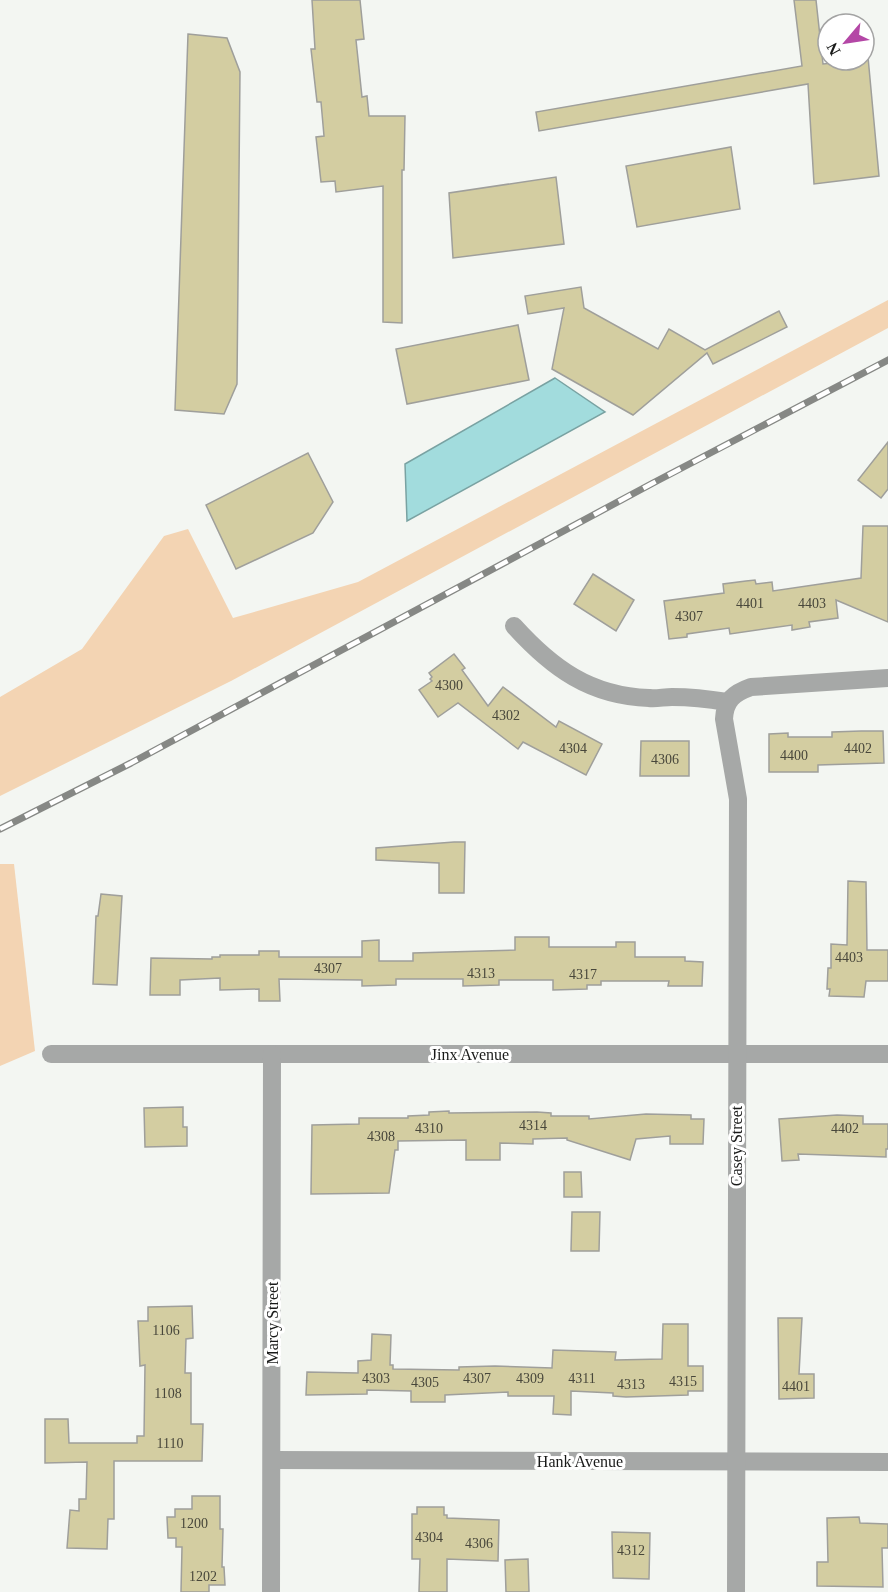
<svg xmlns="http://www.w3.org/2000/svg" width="888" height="1592" font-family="Georgia,serif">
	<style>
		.green { fill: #f3d4b3 }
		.water { fill: #a2dcdd; stroke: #79a2a2; stroke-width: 1.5 }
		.building { fill: #d3cda1; stroke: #9f9f9b; stroke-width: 1.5 }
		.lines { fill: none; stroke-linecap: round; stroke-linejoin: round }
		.minor { stroke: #a6a8a7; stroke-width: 18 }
		.rail-casing { stroke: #868885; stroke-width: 7 }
		.rail { stroke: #fff; stroke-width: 4.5; stroke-dasharray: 14; stroke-linecap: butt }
		.labels { text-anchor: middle; stroke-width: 6; stroke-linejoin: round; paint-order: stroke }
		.number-label { font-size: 14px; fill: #48473b }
		.street-label { font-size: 16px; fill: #191a19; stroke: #fff }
	</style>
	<rect width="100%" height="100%" fill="#f3f6f2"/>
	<g class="green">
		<polygon points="888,300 888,328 231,681 0,796 0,697 82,649 164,536 188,529 233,618 358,582"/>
		<polygon points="0,864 14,864 35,1051 0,1066"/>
	</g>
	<polygon class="water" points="555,378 605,412 407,521 405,464"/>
	<g class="building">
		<polygon points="312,0 360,0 364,39 356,40 362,97 367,96 369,116 405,116 404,170 402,170 402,323 383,322 383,186 336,192 335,181 321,182 316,137 324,136 321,102 317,102 311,49 315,49"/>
		<polygon points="794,0 816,0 823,64 864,60 864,58 868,57 879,176 814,184 808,84 539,131 536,112 802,66"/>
		<polygon points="188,34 227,38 240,72 237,384 224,414 175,410"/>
		<polygon points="731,147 740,209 637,227 626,166"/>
		<polygon points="556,177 564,244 453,258 449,193"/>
		<polygon points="581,287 584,308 658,349 669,329 705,350 779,311 787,327 713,364 707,353 633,415 552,369 564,308 528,314 525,296"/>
		<polygon points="518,325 529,380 407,404 396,349"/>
		<polygon points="888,442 888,489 881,498 858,480"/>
		<polygon points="308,453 333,502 313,533 236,569 206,505"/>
		<polygon points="863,526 888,526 888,622 836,600 838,618 809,622 810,627 792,630 792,625 730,634 729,628 687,634 687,637 669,639 664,601 724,593 723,584 746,581 755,580 756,584 772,582 773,591 861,578"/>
		<polygon points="593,574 634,600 616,631 574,604"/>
		<polygon points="454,654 465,668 462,670 488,706 503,687 556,727 559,721 602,744 586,775 523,742 518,749 458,703 438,717 419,690 432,681 430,679 432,677 429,673"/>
		<polygon points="861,731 883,731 884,763 818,765 818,772 769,772 769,734 788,733 788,737 832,737 832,732"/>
		<polygon points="641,741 689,741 689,776 640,776"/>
		<polygon points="454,842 465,842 464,893 439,893 439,863 376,860 376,848"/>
		<polygon points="848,881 866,882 867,950 888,950 888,981 866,981 864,997 829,996 830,989 827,989 828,968 831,968 831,944 847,945"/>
		<polygon points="101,894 122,896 117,985 93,984 96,916 98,916"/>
		<polygon points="515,937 549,937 549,947 616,947 616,942 635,942 635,957 685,957 685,961 703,962 702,986 668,986 669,981 601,981 601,985 587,985 587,989 553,990 553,980 499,980 499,985 463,986 463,979 396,979 396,985 362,986 362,980 279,979 280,1001 259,1001 259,989 220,990 220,978 180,980 180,995 150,995 151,958 212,959 212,957 220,957 220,955 259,955 259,951 279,951 279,957 362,957 362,941 379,940 379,961 413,961 413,953 515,950"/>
		<polygon points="183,1107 183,1127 187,1127 187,1146 145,1147 144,1108"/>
		<polygon points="449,1111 449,1113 537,1112 551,1113 551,1116 589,1116 589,1119 646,1114 691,1115 691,1119 704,1119 703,1144 670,1144 670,1136 636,1139 630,1160 567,1140 567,1138 533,1139 533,1144 500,1143 500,1160 466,1160 466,1140 398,1141 398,1150 395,1150 389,1193 311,1194 312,1125 359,1124 359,1118 408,1118 408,1116 429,1115 429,1112"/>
		<polygon points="837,1115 863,1116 863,1124 888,1124 888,1149 886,1149 886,1157 798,1154 799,1160 782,1161 779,1119"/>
		<polygon points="564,1172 581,1172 582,1197 564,1197"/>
		<polygon points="572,1212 600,1212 599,1251 571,1251"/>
		<polygon points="192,1306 193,1338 186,1339 185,1373 191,1373 191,1424 203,1424 202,1461 114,1461 114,1519 108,1519 107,1549 67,1548 70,1510 79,1511 79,1499 86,1499 87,1462 45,1463 45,1419 68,1419 69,1443 137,1443 137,1436 144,1436 145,1365 140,1366 138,1321 148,1321 148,1307"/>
		<polygon points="778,1318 802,1318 799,1374 814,1374 814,1398 779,1399"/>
		<polygon points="663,1324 688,1324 688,1366 703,1366 703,1391 688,1391 688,1395 626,1397 613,1396 613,1393 571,1391 571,1415 553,1414 554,1396 508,1396 508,1392 445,1395 445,1402 411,1402 411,1391 367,1390 367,1394 306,1395 307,1372 358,1373 358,1361 371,1360 372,1334 391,1335 390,1365 393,1365 393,1369 459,1370 459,1367 495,1366 552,1368 553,1350 616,1352 615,1360 662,1359"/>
		<polygon points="192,1496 220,1496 220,1529 223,1529 222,1567 224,1567 225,1585 209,1585 209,1592 181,1592 182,1547 176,1547 176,1538 168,1538 167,1517 175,1517 175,1509 192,1509"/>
		<polygon points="417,1507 444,1507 444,1515 447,1515 447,1518 499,1520 498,1561 447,1559 447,1592 419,1592 420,1559 412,1559 412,1514 417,1514"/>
		<polygon points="859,1517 860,1523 888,1524 888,1548 882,1548 883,1587 817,1586 817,1562 828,1562 827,1518"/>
		<polygon points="612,1532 650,1533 649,1579 613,1578"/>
		<polygon points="528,1559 529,1592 506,1592 505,1560"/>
	</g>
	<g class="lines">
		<g class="minor">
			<path d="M514,626c38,42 76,70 135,72 7,1 15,-1 23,-1 19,0 37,2 55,5"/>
			<polyline points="51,1054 888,1054"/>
			<polyline points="272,1460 888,1462"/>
			<polyline points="271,1592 272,1054"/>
			<path d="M736,1592l2,-793 -14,-80c1,-19 10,-26 27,-32l137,-9"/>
		</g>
		<defs>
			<polyline id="rail" points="0,829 131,763 653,483 888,360"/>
		</defs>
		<use href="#rail" class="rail-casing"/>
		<use href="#rail" class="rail"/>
	</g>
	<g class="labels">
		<g class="number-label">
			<text x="750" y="608">4401</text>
			<text x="812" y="608">4403</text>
			<text x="689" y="621">4307</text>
			<text x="449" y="690">4300</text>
			<text x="506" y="720">4302</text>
			<text x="573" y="753">4304</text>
			<text x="858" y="753">4402</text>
			<text x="794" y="760">4400</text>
			<text x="665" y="764">4306</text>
			<text x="849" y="962">4403</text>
			<text x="328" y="973">4307</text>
			<text x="481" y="978">4313</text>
			<text x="583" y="979">4317</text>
			<text x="533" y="1130">4314</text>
			<text x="429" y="1133">4310</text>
			<text x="845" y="1133">4402</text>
			<text x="381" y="1141">4308</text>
			<text x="166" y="1335">1106</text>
			<text x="376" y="1383">4303</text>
			<text x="477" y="1383">4307</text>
			<text x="530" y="1383">4309</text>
			<text x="582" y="1383">4311</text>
			<text x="683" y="1386">4315</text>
			<text x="425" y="1387">4305</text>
			<text x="631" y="1389">4313</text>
			<text x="796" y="1391">4401</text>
			<text x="168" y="1398">1108</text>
			<text x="170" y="1448">1110</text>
			<text x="194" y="1528">1200</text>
			<text x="429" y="1542">4304</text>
			<text x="479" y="1548">4306</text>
			<text x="631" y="1555">4312</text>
			<text x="203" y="1581">1202</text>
		</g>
		<g class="street-label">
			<text x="470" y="1060">Jinx Avenue</text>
			<text transform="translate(736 1146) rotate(-90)" y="6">Casey Street</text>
			<text transform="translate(272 1323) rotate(-90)" y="6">Marcy Street</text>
			<text x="580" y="1467">Hank Avenue</text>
		</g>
	</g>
	<g transform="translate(846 42) rotate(241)"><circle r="28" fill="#ffffff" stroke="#a3a3a3" stroke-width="1.5"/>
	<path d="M0-4.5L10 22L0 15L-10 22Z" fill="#b447a6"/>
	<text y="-9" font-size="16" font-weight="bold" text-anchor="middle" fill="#191a19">N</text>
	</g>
</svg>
